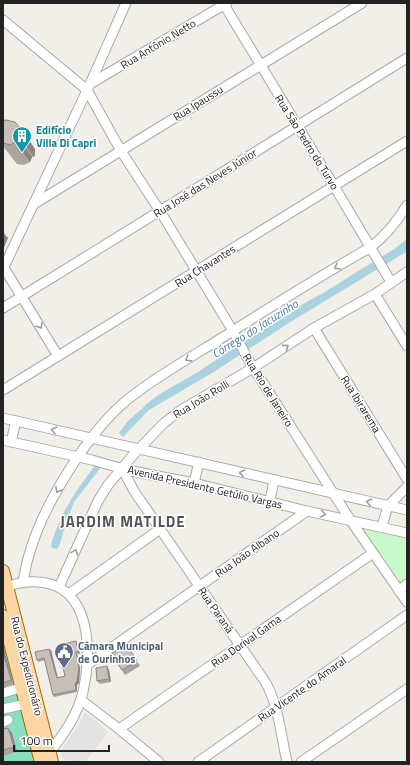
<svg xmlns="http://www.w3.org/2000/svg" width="410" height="765" font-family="'Titillium Web',sans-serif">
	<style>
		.park { fill: #c8facc }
		.pitch { fill: #88e0be }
		.parking { fill: #e2e2e2 }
		.water { fill: #aad3df }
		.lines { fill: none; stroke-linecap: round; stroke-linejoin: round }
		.minor-casing { stroke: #a9a9a9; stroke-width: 11 }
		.major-casing { stroke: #a06b00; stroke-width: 14 }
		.minor { stroke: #fff; stroke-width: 9 }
		.major { stroke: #fcd6a4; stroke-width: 12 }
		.wall { fill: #aba49e }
		.shaded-wall { fill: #8b8681 }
		.building { fill: #c7bfb8; stroke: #8b8681 }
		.oneway { stroke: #9c9c9c }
		.labels { text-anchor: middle; stroke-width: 3; stroke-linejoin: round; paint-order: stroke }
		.street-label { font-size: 11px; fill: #222; stroke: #fff }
		.culture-label { font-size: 11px; font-weight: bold; fill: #0d838f; stroke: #fff; text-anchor: start }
		.service-label { font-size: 11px; font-weight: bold; fill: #4e5e75; stroke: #fff; text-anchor: start }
		.water-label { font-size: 12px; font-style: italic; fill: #4a7aab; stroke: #fff }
		.district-label { font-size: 15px; font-weight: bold; letter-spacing: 1px; fill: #555; stroke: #fff }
	</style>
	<rect width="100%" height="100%" fill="#f2efe9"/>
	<polygon class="park" points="360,526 407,537 407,577 399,584"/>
	<polygon class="pitch" points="7,642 37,762 3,762 3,644"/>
	<polygon class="parking" points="85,712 108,732 85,762 68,762 62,757 61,751 79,724"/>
	<g class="water">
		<polygon points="407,239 406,252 292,321 212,373 149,410 123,437 119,433 128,421 148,403 158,395 198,372 229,351 257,334 287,313 323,293 394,249"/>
		<path d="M97,463l5,3 -28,36 -8,22 -7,22 -2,3 -5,-1c-2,-5 1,-9 3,-15 9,-26 25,-48 42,-70z"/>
	</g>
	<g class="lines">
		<defs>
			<g id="minor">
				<polyline points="223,3 334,186 391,282"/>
				<polyline points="3,20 87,90 121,151 160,211 233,331 249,361 351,521 407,602"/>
				<polyline points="90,84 227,3"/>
				<polyline points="34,204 362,3"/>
				<polyline points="4,268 58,356"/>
				<polyline points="3,269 90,84 126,3"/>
				<polyline points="375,294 407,346"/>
				<polyline points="3,308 407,58"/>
				<polyline points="314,328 407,479"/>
				<polyline points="3,390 407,141"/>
				<polyline points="3,418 407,510"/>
				<polyline points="3,440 92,460 127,470 194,483 307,511 407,533"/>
				<polyline points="11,442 16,421"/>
				<path d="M122,468l12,23 132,192c13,24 15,53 21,79"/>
				<polyline points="194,483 199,462"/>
				<polyline points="270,501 274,480"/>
				<polyline points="382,526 388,506 407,487"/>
				<path d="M23,582c2,-9 3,-18 6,-27 13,-48 59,-123 98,-155 29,-24 68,-45 101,-66 47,-30 94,-59 143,-87 15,-12 26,-25 36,-42"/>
				<polyline points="59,587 98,501 108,485 134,454 164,423 181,410 253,368 314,328 375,294 407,272"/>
				<path d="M3,589c11,-6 23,-8 35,-7 54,3 54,71 45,110 -6,24 -19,42 -34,61"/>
				<polyline points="399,591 407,584"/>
				<polyline points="69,594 160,529"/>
				<polyline points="88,664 307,511"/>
				<polyline points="3,693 27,686"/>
				<polyline points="81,700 119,729 159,762"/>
				<polyline points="3,709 26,704"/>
				<polyline points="3,722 8,720"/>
				<polyline points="119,729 373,553"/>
				<polyline points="198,762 407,615"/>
				<polyline points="301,762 407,689"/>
			</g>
			<g id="major">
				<polyline points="3,571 52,762"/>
				<polyline points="3,616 41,762"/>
			</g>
		</defs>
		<use href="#minor" class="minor-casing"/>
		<use href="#major" class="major-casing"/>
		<use href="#minor" class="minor"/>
		<use href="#major" class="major"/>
	</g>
	<g class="wall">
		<polygon points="3,118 5,120 21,129 35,149 35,154 34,157 32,157 30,162 24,165 17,164 13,159 3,146"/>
		<polygon points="77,643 80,654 77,654 80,669 79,683 77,685 77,692 54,697 53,695 45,660 38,662 37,660 51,650 58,678 65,676"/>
		<polygon points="126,644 140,666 125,675 111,654"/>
		<polygon points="3,646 13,684 3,688"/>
		<polygon points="107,666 109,670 111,682 100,684 97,681"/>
		<polygon points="3,729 12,733 17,752 3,756"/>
	</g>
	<g class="shaded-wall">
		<polygon points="21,129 35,149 35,154 34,157 20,138"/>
		<polygon points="18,137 32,157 30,162 16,142"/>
		<polygon points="3,232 8,238 3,250"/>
		<polygon points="76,641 77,643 80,654 79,652"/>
		<polygon points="3,646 13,684 11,680 3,652"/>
		<polygon points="49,649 51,650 58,680 57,678"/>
		<polygon points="76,652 77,654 80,669 79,683 77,685 77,692 76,690 75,684"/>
		<polygon points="107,666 109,670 111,682 109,679"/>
		<polygon points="8,728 12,733 17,752 14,747"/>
	</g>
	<g class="building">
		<polygon points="6,120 15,122 21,129 22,134 20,138 18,137 16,142 10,145 3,143 3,121"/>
		<polygon points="76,641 79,652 76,652 79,668 77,681 75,684 76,690 53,695 44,658 37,660 35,652 49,649 57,678 65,676 58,645"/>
		<polygon points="126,644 137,661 122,670 111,654"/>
		<polygon points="3,652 11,680 3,683"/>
		<polygon points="107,666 109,679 97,681 96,668"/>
		<polygon points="8,728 14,747 3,750 3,729"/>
	</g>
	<defs><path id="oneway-chevron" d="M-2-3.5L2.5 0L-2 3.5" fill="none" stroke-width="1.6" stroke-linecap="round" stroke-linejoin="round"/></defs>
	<g class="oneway">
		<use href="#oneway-chevron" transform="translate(337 267) rotate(149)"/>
		<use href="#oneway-chevron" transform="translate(40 326) rotate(58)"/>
		<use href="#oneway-chevron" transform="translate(286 347) rotate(-34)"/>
		<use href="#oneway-chevron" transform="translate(188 359) rotate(148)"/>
		<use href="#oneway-chevron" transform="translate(54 430) rotate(-166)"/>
		<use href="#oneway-chevron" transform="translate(242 473) rotate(-167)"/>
		<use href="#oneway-chevron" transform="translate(58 490) rotate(119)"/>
		<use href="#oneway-chevron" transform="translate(369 502) rotate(-168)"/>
		<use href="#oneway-chevron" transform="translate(323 514) rotate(13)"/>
		<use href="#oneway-chevron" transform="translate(75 552) rotate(-70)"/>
	</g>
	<defs>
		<symbol id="building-pin" viewBox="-11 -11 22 30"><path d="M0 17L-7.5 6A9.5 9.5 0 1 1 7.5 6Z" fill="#0f9aa8" stroke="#fff"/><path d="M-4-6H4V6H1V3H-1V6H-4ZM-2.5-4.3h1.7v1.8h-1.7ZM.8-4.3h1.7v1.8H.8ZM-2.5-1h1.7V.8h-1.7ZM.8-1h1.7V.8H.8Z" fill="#fff"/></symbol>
		<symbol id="civic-pin" viewBox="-11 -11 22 30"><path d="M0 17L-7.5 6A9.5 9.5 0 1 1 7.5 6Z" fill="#5c6f8a" stroke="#fff"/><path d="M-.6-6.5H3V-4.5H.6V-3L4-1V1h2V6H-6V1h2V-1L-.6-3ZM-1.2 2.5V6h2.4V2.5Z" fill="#fff"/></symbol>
	</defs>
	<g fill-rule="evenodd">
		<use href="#building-pin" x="11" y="125" width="22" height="30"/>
		<use href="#civic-pin" x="53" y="641" width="22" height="30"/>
	</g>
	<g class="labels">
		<g class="street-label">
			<text transform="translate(158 44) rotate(-31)" y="4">Rua Antônio Netto</text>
			<text transform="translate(198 103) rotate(-32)" y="4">Rua Ipaussu</text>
			<text transform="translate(307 142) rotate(58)" y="4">Rua São Pedro do Turvo</text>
			<text transform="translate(205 183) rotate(-32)" y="4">Rua José das Neves Júnior</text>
			<text transform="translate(205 266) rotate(-32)" y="4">Rua Chavantes</text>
			<text transform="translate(268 390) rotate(58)" y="4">Rua Rio de Janeiro</text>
			<text transform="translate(201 399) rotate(-31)" y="4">Rua João Rolli</text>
			<text transform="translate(361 404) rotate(58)" y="4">Rua Ibirarema</text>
			<text transform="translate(205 487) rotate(13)" y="4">Avenida Presidente Getúlio Vargas</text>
			<text transform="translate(247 553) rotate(-35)" y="4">Rua João Albano</text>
			<text transform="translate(216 610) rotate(55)" y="4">Rua Paraná</text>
			<text transform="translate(246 641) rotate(-35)" y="4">Rua Dorival Gama</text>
			<text transform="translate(27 666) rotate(76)" y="4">Rua do Expedicionário</text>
			<text transform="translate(302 689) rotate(-35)" y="4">Rua Vicente do Amaral</text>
		</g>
		<g class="culture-label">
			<text x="36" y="134">Edifício<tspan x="36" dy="13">Villa Di Capri</tspan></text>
		</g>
		<g class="service-label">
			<text x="78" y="650">Câmara Municipal<tspan x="78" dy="13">de Ourinhos</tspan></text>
		</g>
		<g class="water-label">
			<text transform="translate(255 329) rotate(-32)" y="4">Córrego do Jacuzinho</text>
		</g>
		<g class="district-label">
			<text x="123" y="527">JARDIM MATILDE</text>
		</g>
	</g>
	<rect width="410" height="765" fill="none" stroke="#222222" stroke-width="8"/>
	<path d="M14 745v6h95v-6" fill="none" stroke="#222222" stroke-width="2"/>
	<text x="20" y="745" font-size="12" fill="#222222" stroke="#ffffff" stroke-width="3" paint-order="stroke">100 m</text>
</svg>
